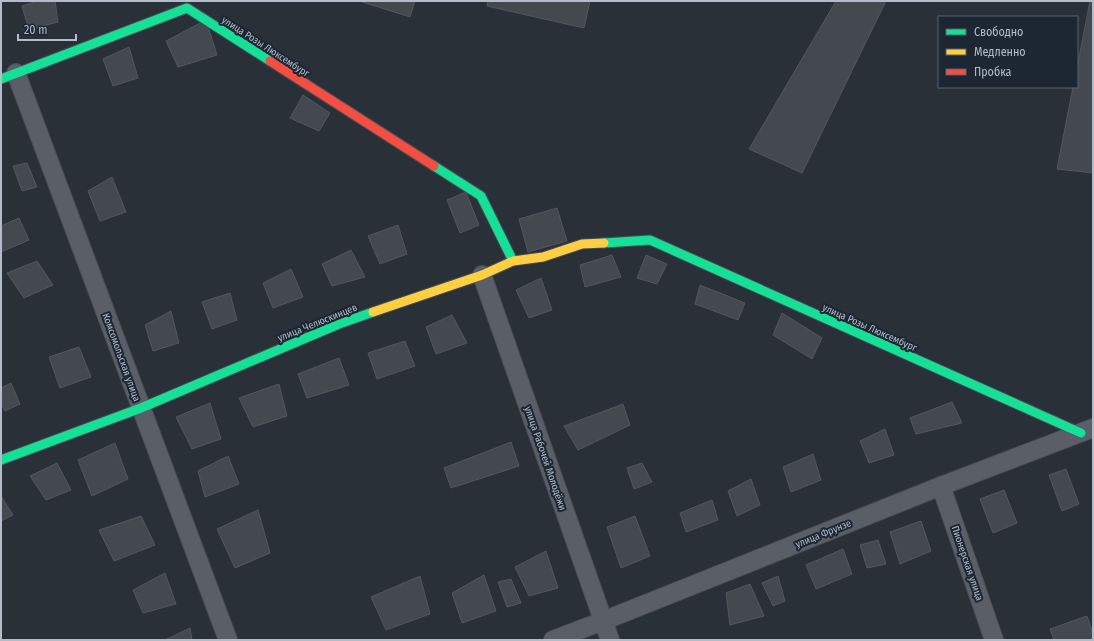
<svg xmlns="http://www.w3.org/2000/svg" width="1094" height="641" font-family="'Fira Sans Condensed',sans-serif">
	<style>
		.building { fill: #444950; stroke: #52575f }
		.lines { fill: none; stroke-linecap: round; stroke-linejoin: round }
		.street-casing { stroke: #484c53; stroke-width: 20 }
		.fast-casing { stroke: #484c53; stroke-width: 11 }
		.slow-casing { stroke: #484c53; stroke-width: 11 }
		.jam-casing { stroke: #484c53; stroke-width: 11 }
		.street { stroke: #5a5e66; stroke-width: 18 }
		.fast { stroke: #16e098; stroke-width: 9 }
		.slow { stroke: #ffcf43; stroke-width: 9 }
		.jam { stroke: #f24e42; stroke-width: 9 }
		.labels { text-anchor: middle; stroke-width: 4; stroke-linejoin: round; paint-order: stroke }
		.street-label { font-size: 10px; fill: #b4bcc9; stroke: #1d2633 }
	</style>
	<rect width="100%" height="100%" fill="#2a3038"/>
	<g class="building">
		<polygon points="37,1 55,1 58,22 29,30 22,6"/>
		<polygon points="359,1 415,1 410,17"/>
		<polygon points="488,1 590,1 584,28 487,6"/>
		<polygon points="836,1 886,1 802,173 749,149"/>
		<polygon points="1090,1 1093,1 1093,173 1057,169 1073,87 1077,87 1077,68"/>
		<polygon points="206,20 217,55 178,67 166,41"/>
		<polygon points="129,47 138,78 113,86 103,59"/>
		<polygon points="303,95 330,113 319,131 290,118"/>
		<polygon points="27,163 37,187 22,191 13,166"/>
		<polygon points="112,177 126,212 100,221 88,191"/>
		<polygon points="466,192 479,225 460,233 447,200"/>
		<polygon points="557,208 567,241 528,252 519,219"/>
		<polygon points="19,218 29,240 1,252 1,226"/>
		<polygon points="398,225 407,254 380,264 368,236"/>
		<polygon points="351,250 365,277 332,286 322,264"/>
		<polygon points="612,255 621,277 585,287 580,265"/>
		<polygon points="646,255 667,264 657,284 637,278"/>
		<polygon points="37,261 53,285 24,298 7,273"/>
		<polygon points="291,269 303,297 273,308 263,283"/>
		<polygon points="541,278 552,310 529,318 516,290"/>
		<polygon points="700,285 745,303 738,320 695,304"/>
		<polygon points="230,293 237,320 212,329 202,302"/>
		<polygon points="171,311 179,343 153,351 145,325"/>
		<polygon points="782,313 822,338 812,359 773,335"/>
		<polygon points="452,315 467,343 436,354 426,327"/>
		<polygon points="405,341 415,366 377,379 368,353"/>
		<polygon points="79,347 91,377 60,388 49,357"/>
		<polygon points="339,358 349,385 307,398 298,374"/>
		<polygon points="11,383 20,404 5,411 1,403 1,388"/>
		<polygon points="279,384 287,416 253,427 239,398"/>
		<polygon points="952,402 962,423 916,434 910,418"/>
		<polygon points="210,403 221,439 192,449 176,417"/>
		<polygon points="623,404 630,425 578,450 564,426"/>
		<polygon points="885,429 894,455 869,463 860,441"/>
		<polygon points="511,442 519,466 451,488 444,468"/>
		<polygon points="115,443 128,479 92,496 78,460"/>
		<polygon points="813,454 821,480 791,492 783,467"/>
		<polygon points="228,456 239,484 205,497 198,471"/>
		<polygon points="57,463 71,490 46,500 30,476"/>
		<polygon points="642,463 652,482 634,489 627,468"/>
		<polygon points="1066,469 1079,504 1062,511 1049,475"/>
		<polygon points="751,479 760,505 737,516 728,491"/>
		<polygon points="1004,490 1017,523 993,533 980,499"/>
		<polygon points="1,496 13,515 1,521"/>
		<polygon points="712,500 718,520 686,532 680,513"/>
		<polygon points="258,510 270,553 235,568 217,529"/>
		<polygon points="141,516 155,545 114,561 99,530"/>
		<polygon points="635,516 650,556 621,568 607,527"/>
		<polygon points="921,521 931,551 900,564 890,532"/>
		<polygon points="878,540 886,564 867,568 860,545"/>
		<polygon points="843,549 852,574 816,589 806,565"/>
		<polygon points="546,551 558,588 529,596 515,567"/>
		<polygon points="165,573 176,604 143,613 133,590"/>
		<polygon points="484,575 496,611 462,623 452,593"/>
		<polygon points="420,576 430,614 386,630 371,597"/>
		<polygon points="778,576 785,601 773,606 762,583"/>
		<polygon points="511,579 521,603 507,607 498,582"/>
		<polygon points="750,584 764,616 730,625 726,593"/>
		<polygon points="1087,616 1093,633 1093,640 1054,640 1050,629"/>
		<polygon points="190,628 192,640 165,640"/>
	</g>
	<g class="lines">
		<defs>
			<g id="street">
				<polyline points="16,73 228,640"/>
				<polyline points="482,275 610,640"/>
				<polyline points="941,486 994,640"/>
				<polyline points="553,640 603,621 941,486 1093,428"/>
			</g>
			<g id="fast">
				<polyline points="1,79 187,8 270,61"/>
				<polyline points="434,166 481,196 513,261"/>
				<polyline points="604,243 650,240 1081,433"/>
				<polyline points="1,460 141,408 339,324 373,312"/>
			</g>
			<polyline id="slow" points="373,312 482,275 513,261 543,257 582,244 604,243"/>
			<polyline id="jam" points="270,61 434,166"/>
		</defs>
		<use href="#street" class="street-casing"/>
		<use href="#fast" class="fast-casing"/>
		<use href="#slow" class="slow-casing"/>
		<use href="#jam" class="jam-casing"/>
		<use href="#street" class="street"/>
		<use href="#fast" class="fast"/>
		<use href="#slow" class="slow"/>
		<use href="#jam" class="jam"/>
	</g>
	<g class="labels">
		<g class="street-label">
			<text transform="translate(266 46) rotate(33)" y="4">улица Розы Люксембург</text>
			<text transform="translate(317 322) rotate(-22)" y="4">улица Челюскинцев</text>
			<text transform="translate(870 327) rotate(24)" y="4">улица Розы Люксембург</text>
			<text transform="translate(122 357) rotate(70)" y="4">Комсомольская улица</text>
			<text transform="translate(546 458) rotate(71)" y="4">улица Рабочей Молодёжи</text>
			<text transform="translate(823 533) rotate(-22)" y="4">улица Фрунзе</text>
			<text transform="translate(968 563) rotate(71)" y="4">Пионерская улица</text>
		</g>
	</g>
	<rect width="1094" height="641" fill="none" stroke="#b4bcc9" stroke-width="4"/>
	<rect x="938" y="16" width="140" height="72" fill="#1d2633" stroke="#59626f"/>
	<rect x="946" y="29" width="20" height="6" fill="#16e098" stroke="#59626f"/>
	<text x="974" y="36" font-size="12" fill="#b4bcc9">Свободно</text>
	<rect x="946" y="49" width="20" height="6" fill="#ffcf43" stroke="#59626f"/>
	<text x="974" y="56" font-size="12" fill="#b4bcc9">Медленно</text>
	<rect x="946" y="69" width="20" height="6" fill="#f24e42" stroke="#59626f"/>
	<text x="974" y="76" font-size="12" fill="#b4bcc9">Пробка</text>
	<path d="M18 34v6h58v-6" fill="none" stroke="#b4bcc9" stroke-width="2"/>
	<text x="24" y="34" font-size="12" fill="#b4bcc9" stroke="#1d2633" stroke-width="3" paint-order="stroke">20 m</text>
</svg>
